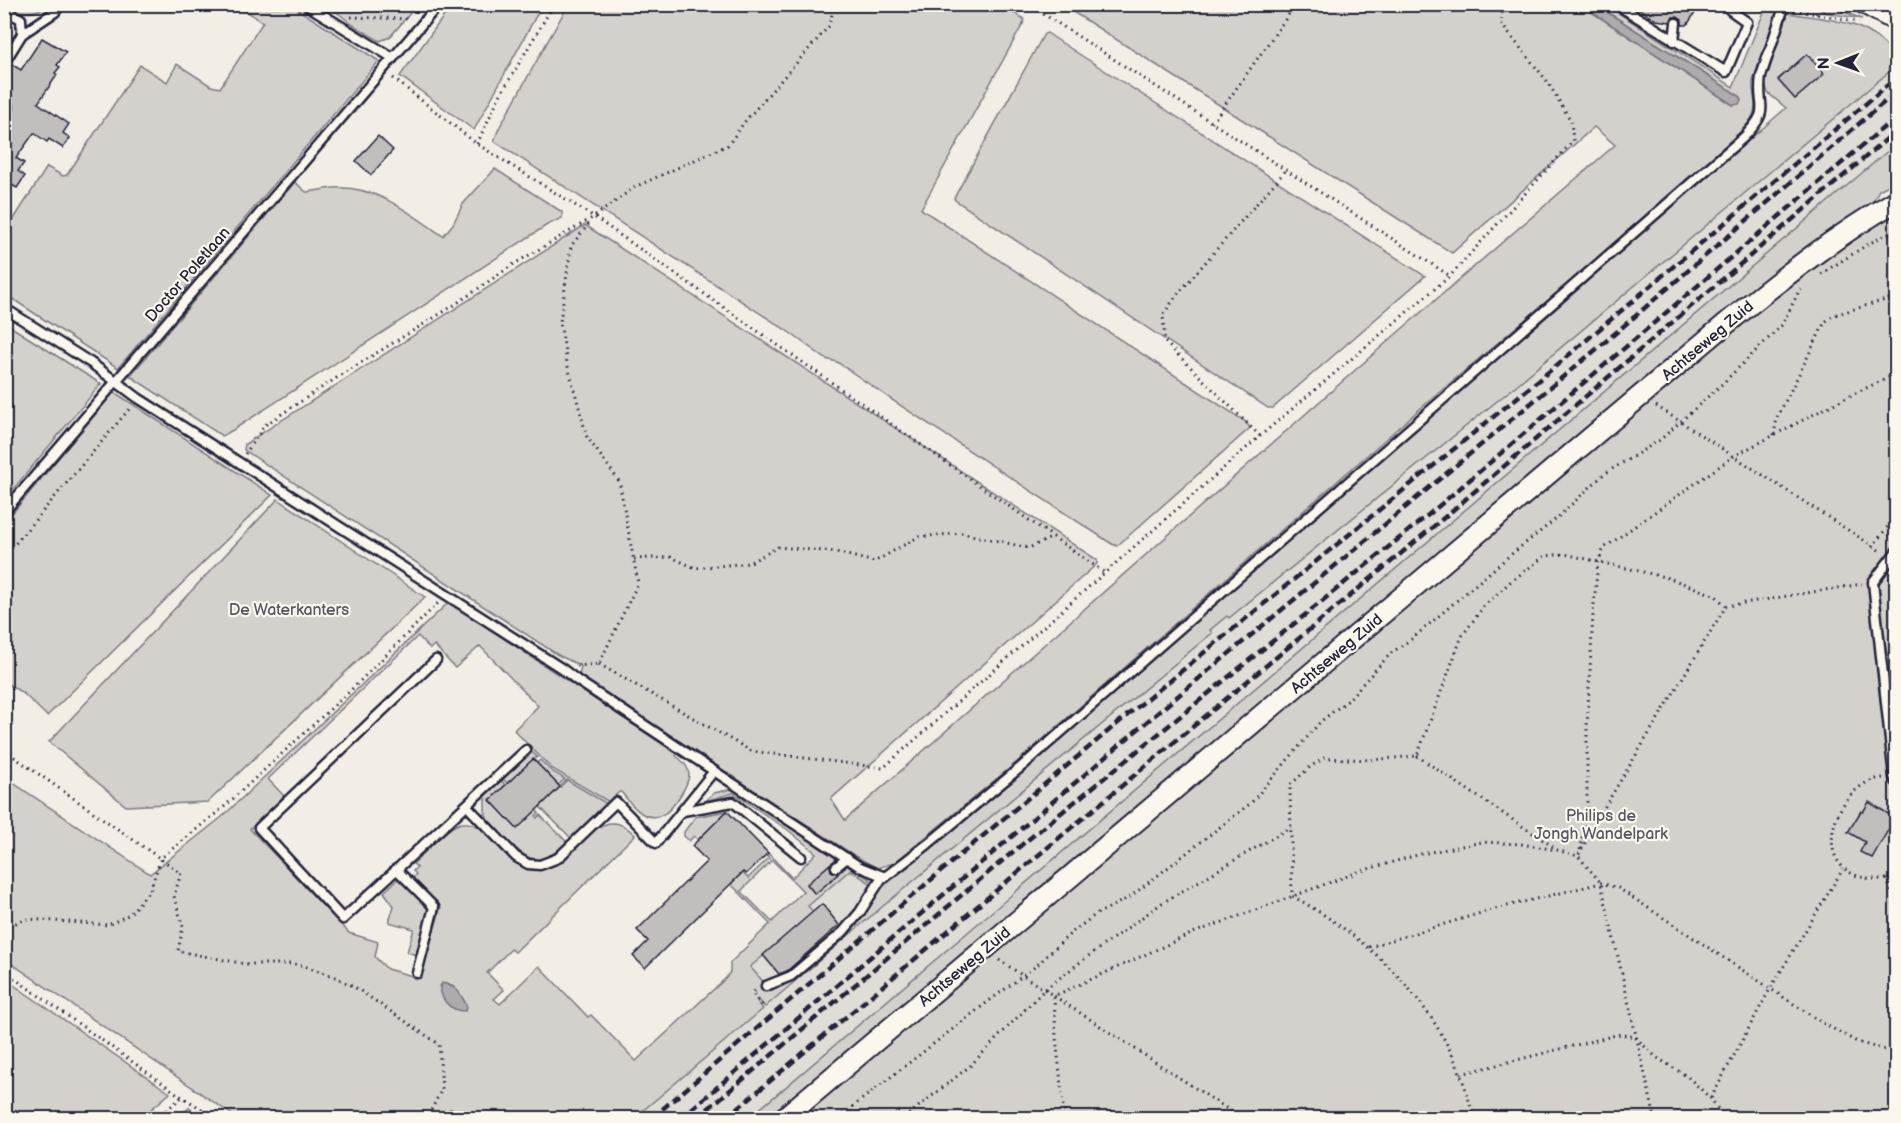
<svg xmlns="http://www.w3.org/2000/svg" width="1901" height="1123" font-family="'Balsamiq Sans',sans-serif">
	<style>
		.built { fill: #e0dcd6 }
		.green { fill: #d4d1cc; stroke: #7b7a84; stroke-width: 1.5; fill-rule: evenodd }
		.water { fill: #aeabad; stroke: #76747f; stroke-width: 1.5 }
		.building { fill: #c2bebe; stroke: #22223b; stroke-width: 1.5 }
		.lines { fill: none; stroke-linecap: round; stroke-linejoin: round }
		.service-casing { stroke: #22223b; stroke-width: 13 }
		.tertiary-casing { stroke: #22223b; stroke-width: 24 }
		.path { stroke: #22223b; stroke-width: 3; stroke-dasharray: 1.5 4.5; stroke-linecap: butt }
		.service { stroke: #fbf7ec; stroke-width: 8 }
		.tertiary { stroke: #fbf7ec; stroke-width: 20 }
		.rail { stroke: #22223b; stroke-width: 4.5; stroke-dasharray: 9 4.5; stroke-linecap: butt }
		.labels { text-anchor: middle; stroke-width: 4.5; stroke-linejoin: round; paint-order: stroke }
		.street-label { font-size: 16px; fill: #22223b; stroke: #fbf7ec }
		.park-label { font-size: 16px; fill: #575766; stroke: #fbf7ec }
	</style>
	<rect width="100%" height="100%" fill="#f2eee5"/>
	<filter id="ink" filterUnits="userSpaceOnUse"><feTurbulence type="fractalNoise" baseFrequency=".0167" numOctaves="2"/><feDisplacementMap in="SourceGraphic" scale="12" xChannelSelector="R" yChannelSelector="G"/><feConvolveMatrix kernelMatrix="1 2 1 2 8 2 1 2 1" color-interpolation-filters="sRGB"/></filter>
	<g filter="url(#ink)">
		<polygon class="built" points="1896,66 1896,146 763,1118 586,1118 740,965 850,870 887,894"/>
		<g class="green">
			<path d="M5,5v-1l44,1c-16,10 -28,10 -44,0z"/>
			<polygon points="236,5 291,5 379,61 118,368 5,294 5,233 47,167 63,176 67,175 140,65 167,82 177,64 211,86 220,88 263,22"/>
			<polygon points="328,5 417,5 390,37 380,41 353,25"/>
			<polygon points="452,5 542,5 474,130 400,76"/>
			<polygon points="568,5 1002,5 1024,19 1024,22 921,209 1246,422 1250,428 1117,546 1112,544 892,400 837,362 826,359 786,330 494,141 499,128"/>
			<path d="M1062,5h519l152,100 3,-11 -140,-89h10l127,82 31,-75 -16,-7h10l19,6 -24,70c-1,9 2,16 2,25 0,15 -16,26 -26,36l-157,138 -150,127 -405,355 -123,101 -17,5 -22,-12 -276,-180 2,-10 -23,-11 -314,-205 1,-6 340,-219 512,335v4l-266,235 14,21 550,-485 220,-190 -21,-18 -142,126z"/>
			<polygon points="1828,5 1862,19 1822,12"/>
			<path d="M1788,13c46,8 76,5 108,43v10l-389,327 -278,225 -2,-2 -17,14 2,3 -342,284 -105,90 -7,-8 -2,1 7,9 -129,109h-167l-21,-6 -4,6h-205l-232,-159 -1,-182 146,97 72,-57 227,-215 228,152 -1,2c19,13 14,24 4,40 -8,12 -18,26 -35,19 -9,-3 -17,-15 -24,-23h-2l-10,10 -58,-34 -37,-38 24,-24 -58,-60 -25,22 -21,-23 -4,4 -12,-13 -150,143 16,17 -34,33 99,104 29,9 -3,15 12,12 33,9 21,-71 -28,-29 3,-4 -3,-3 4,-4 -4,-3c13,-12 26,-29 41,-38 32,-19 51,49 87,44 36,-4 57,-75 94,-35l-120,117 -4,-3 -24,24 17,17 -10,9 6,5 39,-38 49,51 3,-2 45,46 90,-83 4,-6v-9l40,-39 -39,-40 11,-11 6,5 21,-20 -3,-4 2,-1 24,25 24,-25 -28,-23 -55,-37 -28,8 9,-8 18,-4 105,69 -30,26 8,10 33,-29 26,17 -2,2 -22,-14 -42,36 6,7 -64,54 21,23 12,-4 71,-60 27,-39h2l141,-116 762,-663 -18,-15 -3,-10zM1807,54l17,20 -29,25 -17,-20zM772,860l31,31 -31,31 -31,-31zM442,984l10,1 14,19 -26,-18z"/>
			<polygon points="1047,33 1065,45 1425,276 1273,408 1268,408 955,200 954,198 1044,34"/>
			<polygon points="1896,144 1896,181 1879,190 1872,203 1795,256 1720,316 770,1118 749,1118"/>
			<path d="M495,169l67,43v6l-15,7 -314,205 -11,6 -92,-60 165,-194 11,10c9,-1 19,-3 28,-4 42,-3 77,26 109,48l10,-12 10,-20z"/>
			<path d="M1896,213v905h-1097l973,-821c40,-30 80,-61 124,-84z"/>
			<polygon points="5,323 101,384 5,499"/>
			<polygon points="114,392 272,495 47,716 24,694 5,682 5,522"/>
			<polygon points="278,499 425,597 208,802 126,806 49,742"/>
			<polygon points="531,751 537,757 507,783 502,778"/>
			<polygon points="540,760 550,770 565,779 558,785 537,763"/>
			<path d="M501,780l4,5 -15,15 27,28 19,-18 3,3 -3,3 1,2 3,-3 27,27c-24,23 -34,24 -58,0 -8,-8 -15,-16 -22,-24l-2,-8v-14z"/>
			<polygon points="567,780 607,804 571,838 540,807"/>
			<polygon points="727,811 698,840 694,836 689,841 684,836 684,832 695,817"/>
			<polygon points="399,878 430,910 417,955 407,952 414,929 389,922 394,906 384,892"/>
			<polygon points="5,979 170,1093 141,1118 5,1118"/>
			<polygon points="189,1108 205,1118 176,1118"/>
		</g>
		<g class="water">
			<polygon points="1581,5 1596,5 1741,97 1741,101 1739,104 1733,105"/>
			<path d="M442,983c14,3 19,10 25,24l-2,4c-16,0 -28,-14 -23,-28z"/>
			<polygon points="450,1109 459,1111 467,1118 442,1118"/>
		</g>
		<g class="building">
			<polygon points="1632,4 1701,4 1687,25 1682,25 1682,20 1677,17 1673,17 1670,22 1656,20"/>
			<polygon points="42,38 66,52 57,65 60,67 55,73 57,75 38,103 69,124 63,133 70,138 63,148 49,139 47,142 34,133 16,158 24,163 18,171 25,176 17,188 10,184 4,191 4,125 14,110 9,83 4,80 4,69 11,64 21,70"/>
			<polygon points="1807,54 1824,74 1795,99 1778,80"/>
			<polygon points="378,136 393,150 371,175 356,161"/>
			<polygon points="533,759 560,787 517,829 490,800"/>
			<polygon points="1869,802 1895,818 1872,858 1860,852 1865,842 1848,832 1861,811 1863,812"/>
			<polygon points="727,811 768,853 746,874 743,872 645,968 633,956 648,941 637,930 707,861 692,846"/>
			<polygon points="830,864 831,871 838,874 815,894 807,884"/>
			<polygon points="822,904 839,925 787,971 779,974 763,955"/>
		</g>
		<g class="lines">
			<defs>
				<g id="service">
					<polyline points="305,4 393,58"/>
					<polyline points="1616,4 1726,72 1747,22 1730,10"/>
					<polyline points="4,10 21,19 22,34 55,12 60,4"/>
					<polyline points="1674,41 1676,23"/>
					<polyline points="4,63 22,34"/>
					<polyline points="4,308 91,363 138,398 561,668 578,681 714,771"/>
					<polyline points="4,512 439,4"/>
					<polyline points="1896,552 1873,582 1894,777 1896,781"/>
					<polyline points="436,660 259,828 343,919 526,750"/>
					<path d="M467,806l49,51 12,7 12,1 18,-7 58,-56 40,41 58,-72 146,96 25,10 43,-33 93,-77 723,-630c29,-30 12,-27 17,-61l24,-72"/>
					<polyline points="683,811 733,802 801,857"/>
					<polyline points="836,867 847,858"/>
					<polyline points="396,869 434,907 417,973"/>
					<polyline points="766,986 791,976 843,932 860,912 883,876"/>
				</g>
				<g id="tertiary">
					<polyline points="1865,4 1891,18"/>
					<path d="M784,1118l943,-795c54,-44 109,-88 169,-122"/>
				</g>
			</defs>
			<use href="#service" class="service-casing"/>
			<use href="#tertiary" class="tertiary-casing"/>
			<g class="path">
				<polyline points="1028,4 1450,276"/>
				<polyline points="1832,4 1849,11"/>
				<polyline points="1794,10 1859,22"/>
				<polyline points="1816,14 1825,4"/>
				<polyline points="351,17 411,19"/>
				<polyline points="1888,34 1896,44"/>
				<polyline points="393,78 477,144 594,217 1105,573"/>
				<polyline points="1212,123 1296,4"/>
				<polyline points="477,144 498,99 554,4"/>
				<polyline points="1821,274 1870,243 1896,230"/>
				<polyline points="1656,406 1882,552"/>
				<polyline points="1774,435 1777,418 1825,322 1834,315 1896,297"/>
				<polyline points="1260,436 1165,342 1163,315 1176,296 1286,170"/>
				<polyline points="245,454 265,425 341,375 453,306 514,264 594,217 635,187 728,145 746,120 830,25 833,8 836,4"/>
				<polyline points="1872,547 1896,516"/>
				<polyline points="4,557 131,407"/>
				<polyline points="634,559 671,557 695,568 749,563 778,547 836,552 874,562 918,537 962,533 1029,548 1053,537"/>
				<polyline points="599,664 751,751 883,768 1260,436 1450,276 1573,141 1571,121 1547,81 1501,24 1503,4"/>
				<polyline points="577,666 599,664 638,583 619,481 587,437 567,363 560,322 571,246 591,221"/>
				<polyline points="4,750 181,873 174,896 183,927 178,951 245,964 298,964 333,976 353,986 439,1044 442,1089 427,1118"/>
				<polyline points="1417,756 1555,848"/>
				<path d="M1883,778c-50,3 -85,107 4,101"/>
				<polyline points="1580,850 1587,809 1587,727 1593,614 1598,562 1604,548 1734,456 1847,397 1896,374"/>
				<polyline points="1579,857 1601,883 1655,1118"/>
				<polyline points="1896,871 1887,879 1896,905"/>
				<polyline points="4,927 28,919 108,925 130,914 150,890 161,858 224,807 352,689 438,603"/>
				<polyline points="1369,947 1491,910 1601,883 1618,888 1821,1022 1857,1042 1896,1053"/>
				<polyline points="999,960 1241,1118"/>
				<polyline points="4,971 182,1097 217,1118"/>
				<polyline points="755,991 752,993 764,1007"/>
				<polyline points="1461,1074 1620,1034 1635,1037 1656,1057 1688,1077 1711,1099 1724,1118"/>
				<polyline points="1711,1098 1770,989 1843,869"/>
				<polyline points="157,1118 182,1097"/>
				<polyline points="838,1118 985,1004 1036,966 1071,933 1095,915 1130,897 1251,803 1321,721 1347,701 1391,653 1413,638 1509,556 1556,519 1604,474 1660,440 1721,385 1782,325 1800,289 1804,287"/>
				<polyline points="904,1118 970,1066 1044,990 1087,957 1162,903 1291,827"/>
				<polyline points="1065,1118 1056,1038 1054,996 1193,933 1361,871 1421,854 1482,842 1521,844 1557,850 1578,856 1601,813 1726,606 1862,584"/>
				<path d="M1473,1118c-19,-99 -94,-175 -181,-222l-2,-111 20,-18 14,-9 47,2 46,-4 45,-120 22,-30 26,-24 35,-26 20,-2 104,24 47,18 10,10"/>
			</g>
			<use href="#service" class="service"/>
			<use href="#tertiary" class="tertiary"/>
			<g class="rail">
				<polyline points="652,1118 966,850 1130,713 1557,365 1896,78"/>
				<polyline points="681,1118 1150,719 1605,342 1896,92"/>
				<polyline points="697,1118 1008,856 1433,511 1896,117"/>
				<polyline points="726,1118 1011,878 1440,521 1896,131"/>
			</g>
		</g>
	</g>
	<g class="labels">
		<g class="street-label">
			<text transform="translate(187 274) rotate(-49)" y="6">Doctor Poletlaan</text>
			<text transform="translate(1707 340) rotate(-40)" y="6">Achtseweg Zuid</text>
			<text transform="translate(1336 653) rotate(-40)" y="6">Achtseweg Zuid</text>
			<text transform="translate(964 966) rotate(-40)" y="6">Achtseweg Zuid</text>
		</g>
		<g class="park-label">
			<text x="289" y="615">De Waterkanters</text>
			<text x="1601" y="821">Philips de<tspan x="1601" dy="18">Jongh Wandelpark</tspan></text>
		</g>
	</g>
	<rect width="1901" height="1123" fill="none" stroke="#fbf7ec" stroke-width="24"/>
	<rect x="12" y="12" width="1877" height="1099" fill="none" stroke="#22223b" stroke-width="2" filter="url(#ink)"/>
	<g transform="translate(1838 63) rotate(269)" stroke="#fbf7ec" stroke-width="4.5" paint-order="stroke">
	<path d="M0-4.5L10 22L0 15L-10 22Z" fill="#22223b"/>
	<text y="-9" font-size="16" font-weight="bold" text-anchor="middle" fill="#22223b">N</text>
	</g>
</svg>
